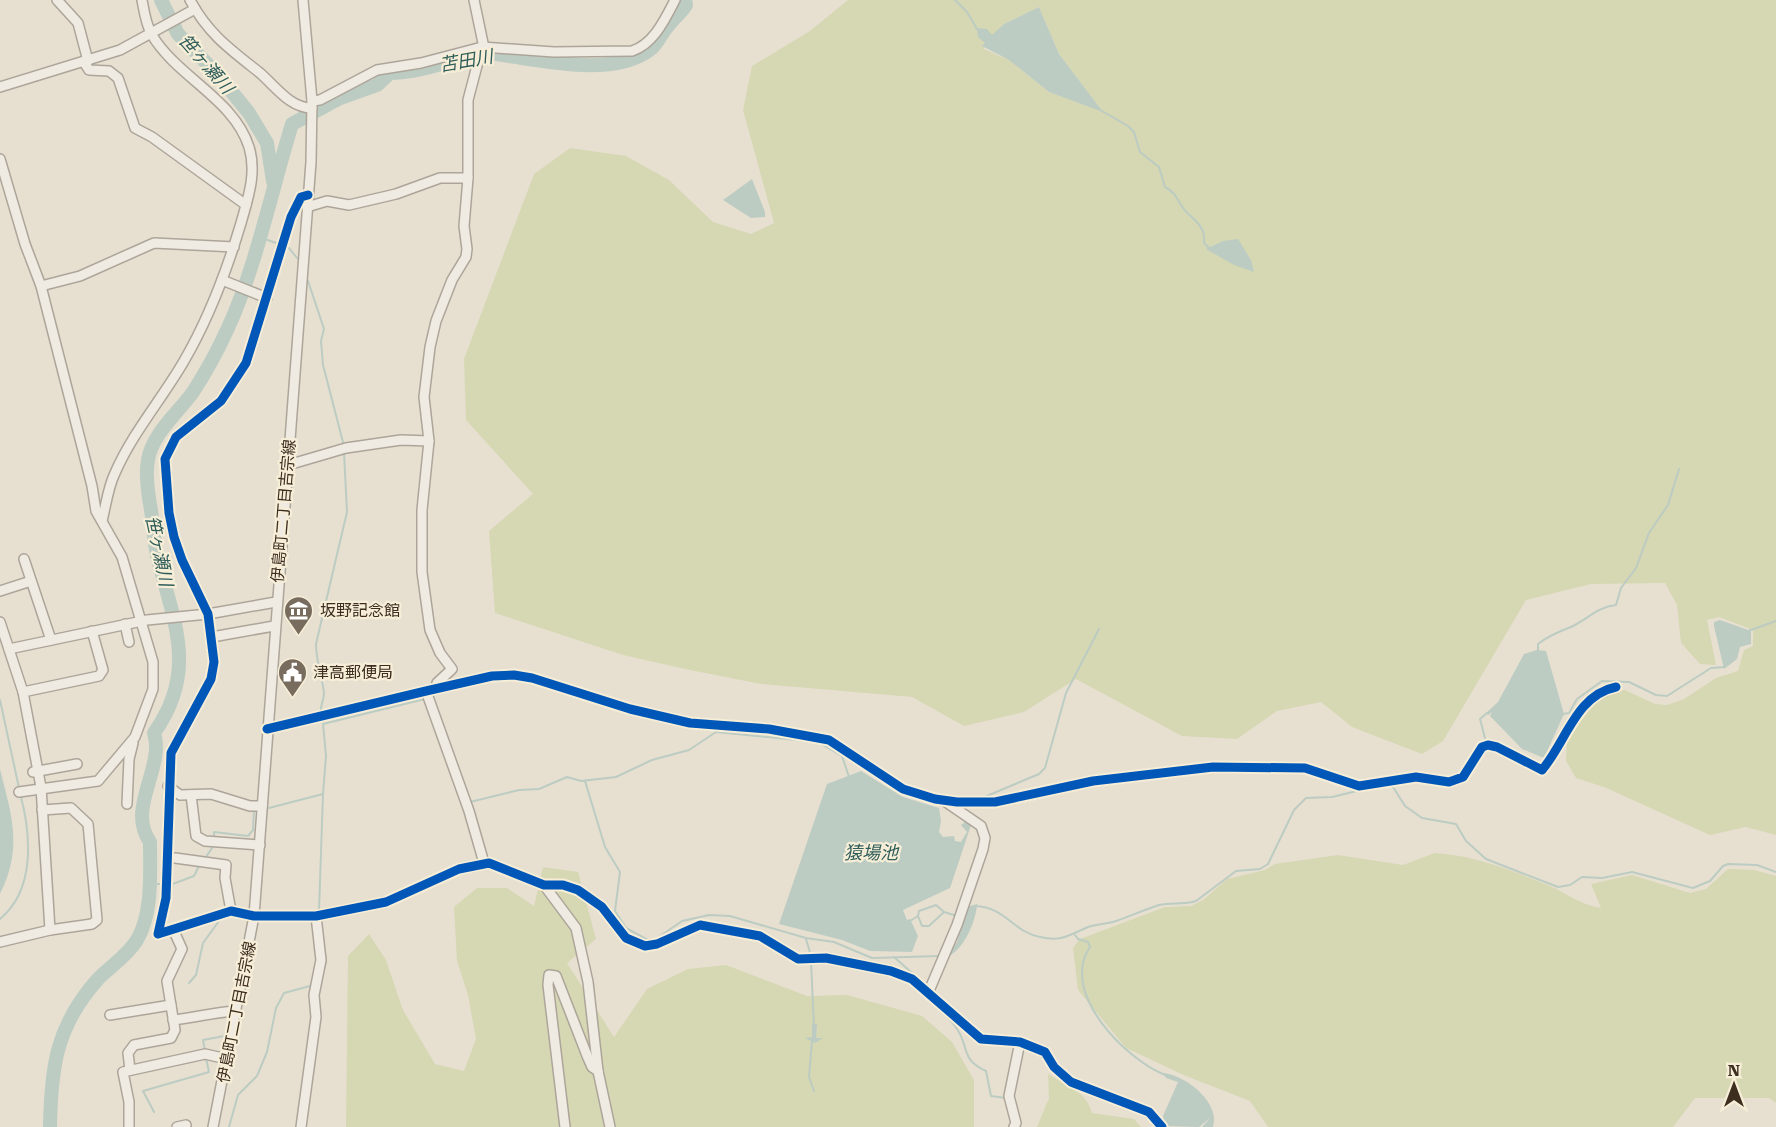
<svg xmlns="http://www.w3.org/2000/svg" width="1776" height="1127" font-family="'Roboto Serif','Noto Sans JP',serif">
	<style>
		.green { fill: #d6d7b3; fill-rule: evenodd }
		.water { fill: #bcccc2 }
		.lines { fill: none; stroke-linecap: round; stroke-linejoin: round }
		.stream { stroke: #bcccc2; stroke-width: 2 }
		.river { stroke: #bcccc2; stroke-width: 14 }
		.minor-casing { stroke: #ada599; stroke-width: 12 }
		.minor { stroke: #efebe3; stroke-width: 9 }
		.cycleway-casing { stroke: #f7eed8; stroke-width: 13 }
		.cycleway { stroke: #0057b8; stroke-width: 9 }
		.labels { text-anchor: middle; stroke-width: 4.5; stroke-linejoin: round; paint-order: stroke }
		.street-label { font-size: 16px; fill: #3d2e20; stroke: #f7eed8 }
		.poi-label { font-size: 16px; fill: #3d2e20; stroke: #f7eed8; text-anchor: start }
		.water-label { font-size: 18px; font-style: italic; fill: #2f5d5a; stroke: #f7eed8 }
	</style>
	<rect width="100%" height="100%" fill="#e7e0d1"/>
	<g class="green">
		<path d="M848,0h928v835l-30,-8 -36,8 -106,-48 -28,-9 -10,-17 1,-20 23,-36 12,-12 23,-3 30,14 12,1 17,-6 32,-21 22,-7 6,-21 9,-4v-16l-34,-13 -12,3 9,45 -16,-1 -19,-21 -4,-38 -12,-22 -74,1 -65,16 -83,141 -21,13 -70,-27 -31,-25 -44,9 -40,28 -55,-3 -106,-57 -52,33 -60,14 -52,-29 -151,-13 -76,-15 -62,-14 -128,-42 -6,-82 44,-37 -67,-74 -2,-61 70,-185 36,-26 56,8 43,24 44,42 38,12 23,-11 -31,-113 9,-44 58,-35zM1039,7l20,47 43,57 -53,-19 -40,-32 -25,-11 1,-6 19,-19zM1239,242l12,18 -17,5z"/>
		<path d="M1435,853c39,2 79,18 115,33 18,8 31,19 51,22l-10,-24 41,-9 58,18 16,-4 22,-20 26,1 22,6v227l-7,-5h-74l-22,29h-405l-18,-26 -64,-25 -60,-28 -48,-58 -5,-42 7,-9 85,-32 26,-1 12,-6 24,-21 38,-9 10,-6 63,-9 65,10z"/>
		<polygon points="543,867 578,872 596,939 567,963 614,1037 647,989 688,969 726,965 807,996 847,995 922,1016 952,1042 974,1080 974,1127 346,1127 348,956 369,934 386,960 403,1010 435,1064 464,1071 476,1039 468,995 457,961 454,907 477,888 507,888 534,906"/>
		<path d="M1048,1074c18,11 39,18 44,39l42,6 7,8h-104l12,-29z"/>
	</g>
	<g class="water">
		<polygon points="1039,7 1059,54 1103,112 1049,92 1009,60 982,46 985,43 978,37 977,28 987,29 992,35 1004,24"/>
		<polygon points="752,179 765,212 765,217 751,218 723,200"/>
		<polygon points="1238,239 1251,260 1254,272 1234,265 1206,249 1223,241"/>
		<polygon points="1720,620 1751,631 1751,644 1740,647 1737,659 1724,669 1714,626 1714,622"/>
		<polygon points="1537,650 1546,651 1564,714 1544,758 1522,749 1490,716 1492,712 1488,715 1486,713 1498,702 1524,654"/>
		<path d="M0,769c12,48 23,79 0,125z"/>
		<polygon points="861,771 903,797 939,808 941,821 939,832 943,837 954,836 955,841 961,842 967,832 961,825 965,822 971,825 950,888 903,910 907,920 910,919 918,936 912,952 870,951 842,940 779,924 827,784"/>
		<path d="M977,904c-1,18 -14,48 -32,54l12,-16 10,-35z"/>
		<polygon points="812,1024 817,1024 816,1038 823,1038 815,1043 805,1038 812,1037"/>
		<path d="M1163,1073c23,2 58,30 50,54h-11l8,-9 -11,9 -35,-1 -1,-10 15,-34 -12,-4z"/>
	</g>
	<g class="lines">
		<g class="stream">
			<polyline points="955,0 967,12 977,29"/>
			<path d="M1102,111l26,15 6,6 6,20 19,15 6,20c11,6 11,11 18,21 9,12 23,16 21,35l6,6"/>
			<polyline points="259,237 279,244"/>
			<polyline points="289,248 297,258"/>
			<polyline points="308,281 324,329 321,341 323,365 344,446"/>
			<polyline points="1748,631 1776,621"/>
			<path d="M1538,652v-8c11,-9 21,-12 35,-18 15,-7 24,-19 43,-21l5,-17 15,-20 13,-35 19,-28 11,-36"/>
			<polyline points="431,698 433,697 436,706"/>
			<polyline points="0,700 19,788"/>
			<path d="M321,712c-1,-7 3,-11 3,-19 -2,-17 -8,-32 -8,-49l31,-132 -3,-60"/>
			<polyline points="1562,714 1569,713 1577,699 1602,681 1629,682 1656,695 1667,696 1711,668 1725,667"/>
			<polyline points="1486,742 1480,719 1487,713"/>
			<polyline points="1468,777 1486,750"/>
			<polyline points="585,781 605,847 620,872 615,911 626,928 648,940 656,939 682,921 709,915 730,916 806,938 834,942 872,958 940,956"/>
			<polyline points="1452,785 1464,782"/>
			<polyline points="1384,786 1419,782"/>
			<polyline points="1393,787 1405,806 1422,818 1456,824 1466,841 1486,859 1558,887 1570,885 1582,877 1602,878 1632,872 1693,888 1710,881 1723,866 1728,864 1757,865 1776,872"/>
			<polyline points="982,798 1039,774 1045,768 1066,693 1099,629"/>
			<polyline points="470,802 519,790 539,789 567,777 581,781 616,777 652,760 689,750 716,732 818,742 842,756 849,777"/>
			<polyline points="269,808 323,794 326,756 323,724 425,699"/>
			<polyline points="214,840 214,832 248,836 253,830 254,810"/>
			<polyline points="204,860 214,845"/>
			<polyline points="150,884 160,884"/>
			<polyline points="170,885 194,876 200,864"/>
			<path d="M975,906c31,1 38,26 65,31 22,5 29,-2 48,-10 9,-3 19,-3 28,-6 14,-5 28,-11 43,-16 13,-3 25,0 37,-4l40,-30 24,-2 8,-5 26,-54 12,-12 26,-1 29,-7"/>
			<polyline points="313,912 319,911 323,794"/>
			<polyline points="918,916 922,926 929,926 944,912"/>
			<path d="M0,919c36,-30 31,-85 20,-126"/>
			<polyline points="910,921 918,916 919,911 936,905 944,912 957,916"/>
			<polyline points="321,924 326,962 323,971"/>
			<path d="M1075,935l3,4 10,3 2,5c-31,45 35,112 75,128"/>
			<polyline points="806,939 811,956"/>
			<polyline points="894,957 920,980"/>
			<polyline points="811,961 814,1027"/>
			<polyline points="189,983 196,975 203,943 219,921"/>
			<path d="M928,998c8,11 20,17 27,28 15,19 4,33 31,45l5,25 15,2"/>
			<polyline points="961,1027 977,1040"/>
			<polyline points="812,1041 809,1077 814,1091"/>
			<polyline points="982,1043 1006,1045"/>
			<polyline points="205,1051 203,1040 224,1036 226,1031"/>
			<polyline points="1007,1087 1010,1069"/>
			<polyline points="154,1112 143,1091 209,1072 206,1058"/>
			<polyline points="229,1127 238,1095 257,1076 267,1052 276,1008 284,993 310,986"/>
		</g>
		<g class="river">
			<polyline points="161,0 178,34 218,75 249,113 267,143 273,181"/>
			<path d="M50,1127c1,-60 6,-101 48,-148 13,-13 29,-23 39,-39 16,-27 13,-68 13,-98 -24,-34 15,-74 4,-109 45,-63 19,-112 3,-178 -3,-15 -4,-31 -6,-45 -3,-16 -6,-34 -3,-50 4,-26 30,-47 45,-68 13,-20 25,-42 35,-64 28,-61 44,-139 64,-204l46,-25 39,-14 13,-12c35,0 65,-16 99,-20 47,6 124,27 163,-5 6,-5 10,-16 16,-22 6,-8 12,-12 18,-21l-1,-5"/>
		</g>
		<defs>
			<g id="minor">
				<polyline points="57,0 78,23 88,61"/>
				<path d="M190,0c18,34 41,50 70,73 16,14 30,35 52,35"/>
				<polyline points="84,62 89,70 109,71 118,78 135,128 152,137 246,205"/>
				<polyline points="0,87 120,50 195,9"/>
				<path d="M312,101l8,-1 57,-30 44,-7 61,-16 72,5 78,-1c22,-7 33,-32 43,-51"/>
				<polyline points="0,159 25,244 41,286 92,486 96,511 122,557 153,662 153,689 135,737 98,781 19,792"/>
				<polyline points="308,195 301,197 291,217 246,363 221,401 176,437 165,459 169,513 174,537 182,560 208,614 214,662 211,679 171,753 166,898 158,934 231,911 254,916 316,916 386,902 459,869 489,863 544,885 563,885 578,890 602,907 626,938 645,946 657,944 700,925 760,936 798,959 826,958 891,971 912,979 981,1039 1020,1042 1045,1052 1054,1067 1071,1082 1149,1112 1162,1127"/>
				<polyline points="307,207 327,201 349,205 396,194 440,178 468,178"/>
				<polyline points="222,280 267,298"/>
				<polyline points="41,286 80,276 154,243 234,247"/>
				<polyline points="288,465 346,448 401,440 429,441"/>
				<path d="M102,521c4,-16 6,-34 13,-48 18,-41 47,-74 69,-112 25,-43 43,-91 57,-138 7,-25 16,-50 8,-76 -15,-48 -72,-70 -97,-112 -6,-10 -8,-24 -10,-35"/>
				<polyline points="24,559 51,640"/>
				<polyline points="0,591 31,581"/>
				<polyline points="0,622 23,692 41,787 50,930 0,942"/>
				<polyline points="125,624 129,642"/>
				<polyline points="212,637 274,626"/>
				<polyline points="9,649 147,620 208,614 276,602"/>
				<polyline points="436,689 437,683 452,669 440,653 430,630 422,572 422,510 429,441 424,397 430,347 436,321 452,280 466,257 467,249 464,226 468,178 468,100 483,43 474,0"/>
				<polyline points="426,691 469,811 484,863"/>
				<polyline points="23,692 99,676 103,670 92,631"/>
				<path d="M267,729l159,-38 66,-15 22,-1 18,3 98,31 60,14 79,6 60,11 74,49 32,10 22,3h38l98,-21 120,-14 92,1 54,18 57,-9 33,5 14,-5 19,-30 6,-2 9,2 45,23c24,-28 34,-75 74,-83"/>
				<polyline points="33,772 77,764"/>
				<polyline points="168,786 180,795 211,794 250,806 262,806"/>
				<polyline points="191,795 196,836 205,841 260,845"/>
				<polyline points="127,804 129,759 133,743"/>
				<polyline points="42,810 71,808 88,824 97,920 92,924 50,930"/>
				<polyline points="175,858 226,865 225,878 231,911"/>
				<polyline points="544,885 576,928 588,982 598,1071 610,1127"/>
				<polyline points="929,991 957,925 983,849 985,838 981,826 946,802"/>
				<polyline points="110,1015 171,1005"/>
				<path d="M173,1020c22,-2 41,-8 63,-9"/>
				<polyline points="130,1070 128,1053 134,1045 171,1038 175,1030 167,981 182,949 173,929"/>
				<polyline points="129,1127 129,1102 123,1072 205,1054 227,1059"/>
				<polyline points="177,1127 186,1125"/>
				<polyline points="213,1127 254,916 311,162 312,101 303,0"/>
				<polyline points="301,1127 316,1017 314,995 321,960 316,916"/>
				<polyline points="565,1127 548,985 549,975 556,976 588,1058 592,1067 598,1071"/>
				<polyline points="1014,1127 1016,1123 1009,1096 1020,1042"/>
			</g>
		</defs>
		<use href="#minor" class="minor-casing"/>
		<use href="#minor" class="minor"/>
		<defs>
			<g id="cycleway">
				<polyline points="308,195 301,197 291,217 246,363 221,401 176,437 165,459 169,513 174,537 182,560 208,614 214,662 211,679 171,753 166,898 158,934 231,911 254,916 316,916 386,902 459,869 489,863 544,885 563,885 578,890 602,907 626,938 645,946 657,944 700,925 760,936 798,959 826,958 891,971 912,979 981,1039 1020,1042 1045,1052 1054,1067 1071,1082 1149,1112 1162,1127"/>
				<path d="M267,729l159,-38 66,-15 22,-1 18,3 98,31 60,14 79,6 60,11 74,49 32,10 22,3h38l98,-21 120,-14 92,1 54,18 57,-9 33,5 14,-5 19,-30 6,-2 9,2 45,23c24,-28 34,-75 74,-83"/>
			</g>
		</defs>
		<use href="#cycleway" class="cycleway-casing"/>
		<use href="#cycleway" class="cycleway"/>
	</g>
	<defs>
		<symbol id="museum-pin" viewBox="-11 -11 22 30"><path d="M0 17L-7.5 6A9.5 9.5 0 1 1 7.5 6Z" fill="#786c5e" stroke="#f7eed8"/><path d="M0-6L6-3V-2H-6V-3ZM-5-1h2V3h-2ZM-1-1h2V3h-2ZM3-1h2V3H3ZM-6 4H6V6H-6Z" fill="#fff"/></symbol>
		<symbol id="civic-pin" viewBox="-11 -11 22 30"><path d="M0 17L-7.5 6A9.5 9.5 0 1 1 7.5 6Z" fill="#786c5e" stroke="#f7eed8"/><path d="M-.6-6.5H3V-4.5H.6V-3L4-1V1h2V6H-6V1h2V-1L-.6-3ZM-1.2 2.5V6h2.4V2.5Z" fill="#fff"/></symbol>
	</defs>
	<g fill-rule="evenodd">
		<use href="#museum-pin" x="282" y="594" width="33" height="45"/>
		<use href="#civic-pin" x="276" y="656" width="33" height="45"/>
	</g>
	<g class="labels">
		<g class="street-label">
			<text transform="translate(283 511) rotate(-85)" y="6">伊島町二丁目吉宗線</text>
			<text transform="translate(236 1012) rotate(-79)" y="6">伊島町二丁目吉宗線</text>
		</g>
		<g class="poi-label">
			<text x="320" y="616">坂野記念館</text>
			<text x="313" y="678">津高郵便局</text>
		</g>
		<g class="water-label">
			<text transform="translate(466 61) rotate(-10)" y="6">苫田川</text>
			<text transform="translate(206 64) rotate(49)" y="6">笹ヶ瀬川</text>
			<text transform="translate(159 551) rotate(78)" y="6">笹ヶ瀬川</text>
			<text x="871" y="859">猿場池</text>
		</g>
	</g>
	<g transform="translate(1734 1085)" stroke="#f7eed8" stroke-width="4.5" paint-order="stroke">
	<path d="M0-4.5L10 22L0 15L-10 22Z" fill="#3d2e20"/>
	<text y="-9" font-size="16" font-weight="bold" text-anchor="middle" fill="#3d2e20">N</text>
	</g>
</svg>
